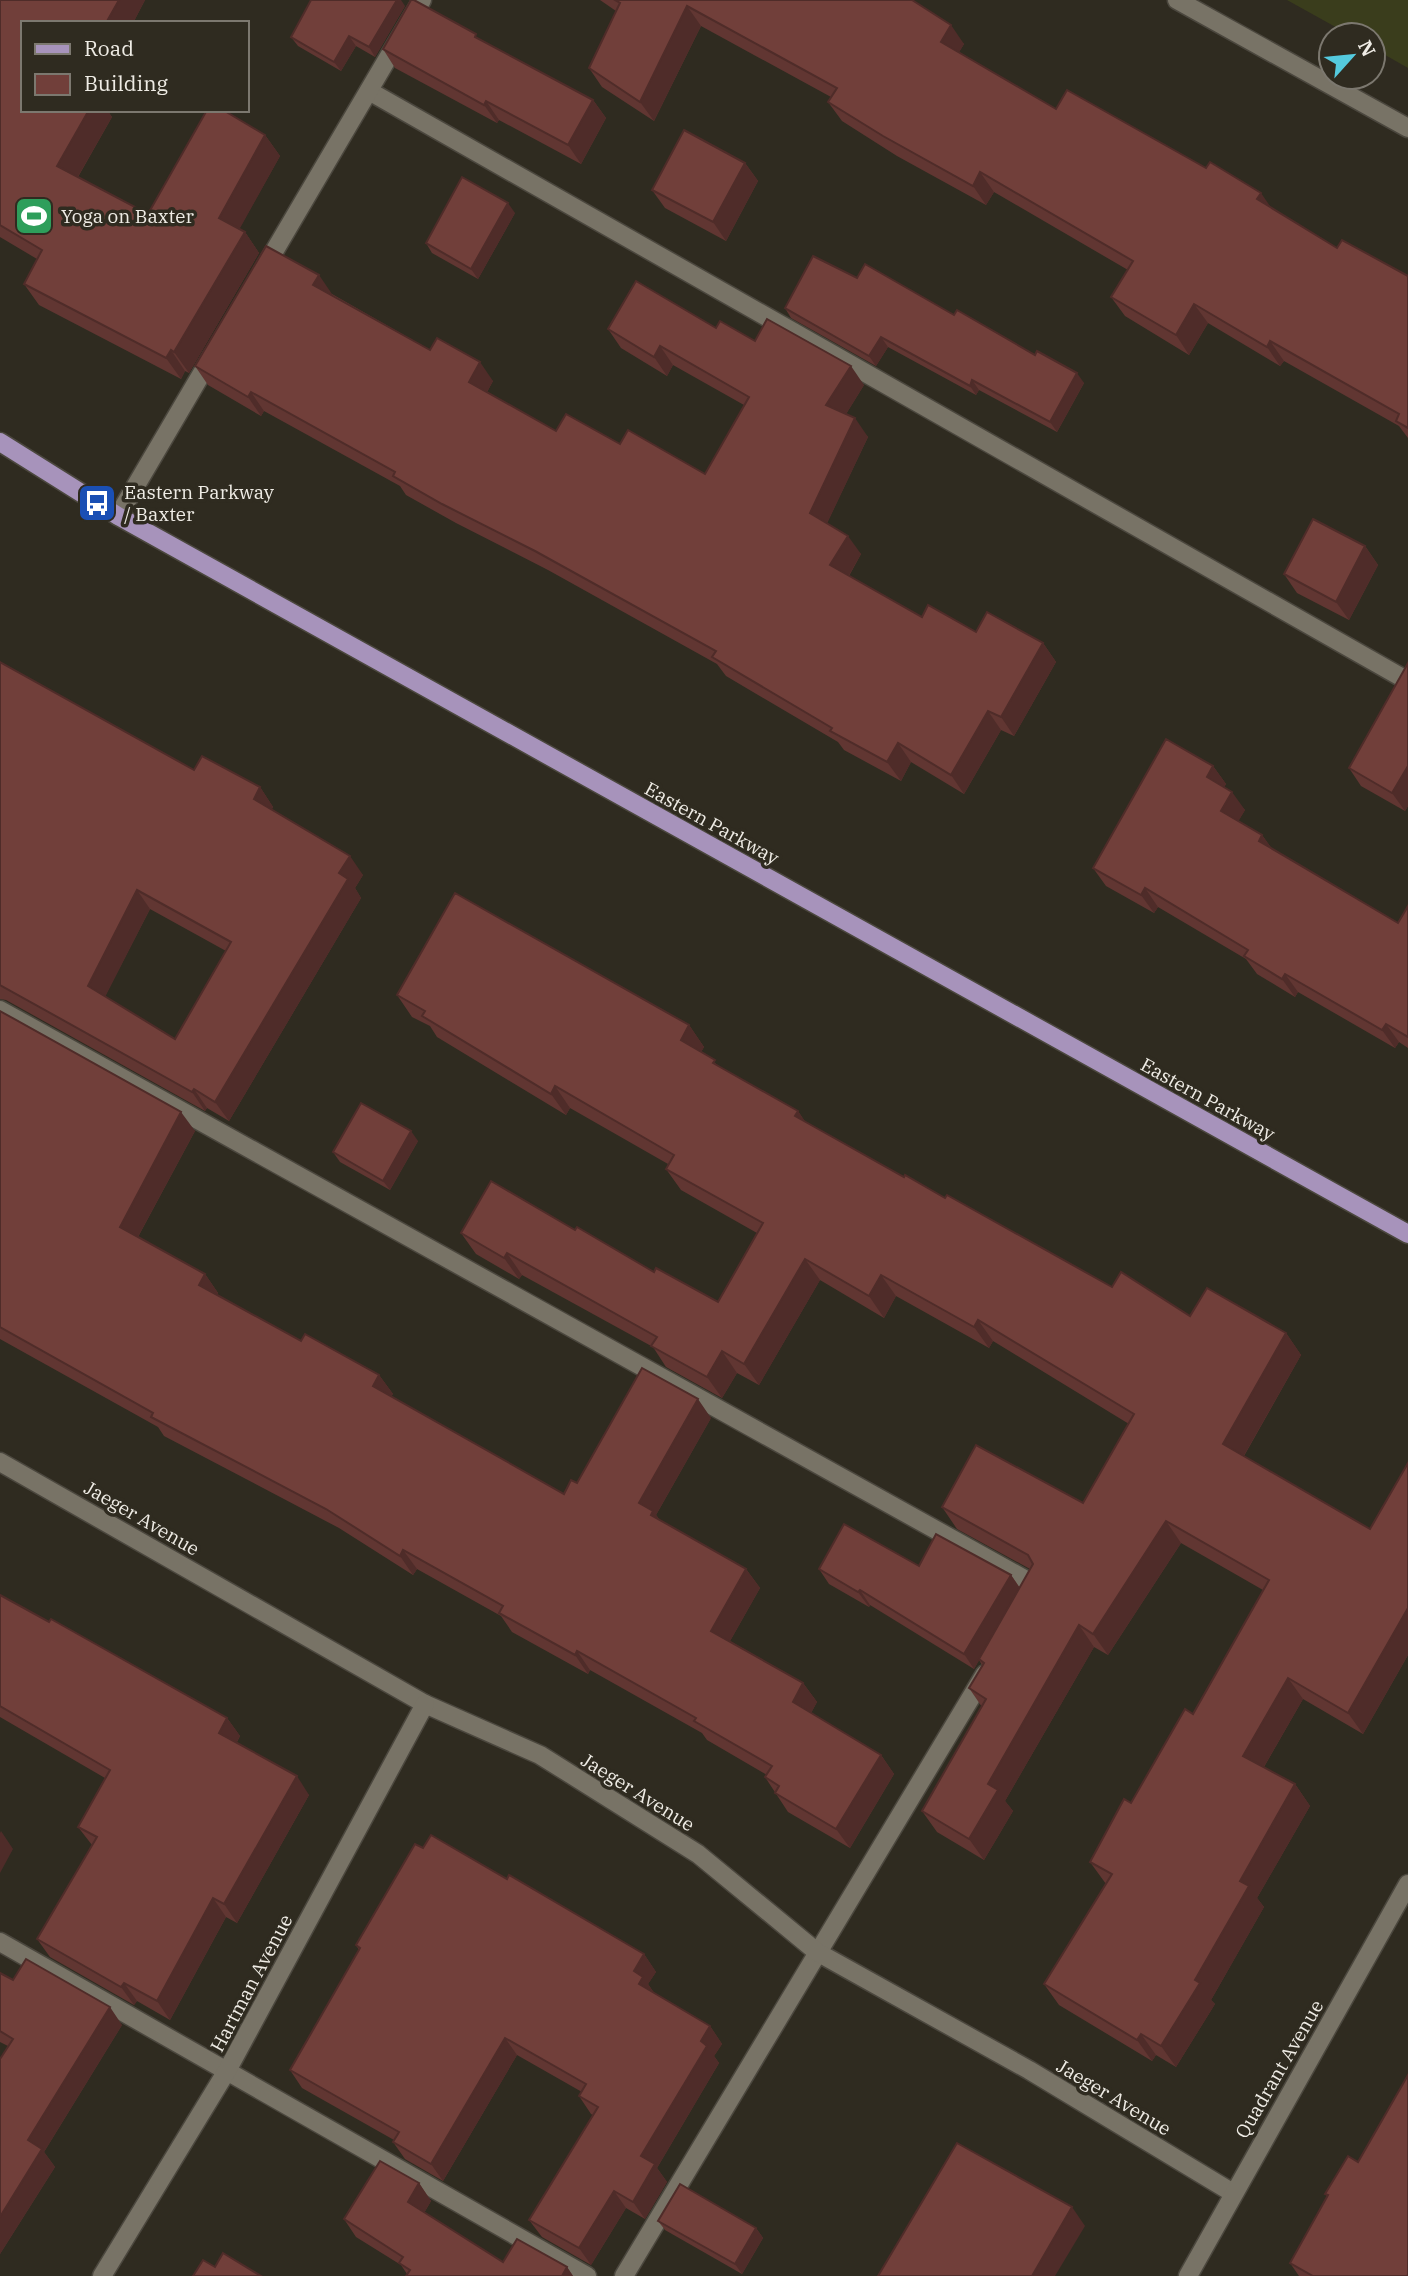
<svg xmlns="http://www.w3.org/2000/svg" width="1408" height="2276" font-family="'IBM Plex Serif',serif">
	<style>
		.green { fill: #3a3d1c }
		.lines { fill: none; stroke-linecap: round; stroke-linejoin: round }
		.lane-casing { stroke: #4b473e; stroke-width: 21 }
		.street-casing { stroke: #4b473e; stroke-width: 21 }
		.primary-casing { stroke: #4b473e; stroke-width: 21 }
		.lane { stroke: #787366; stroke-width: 18 }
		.street { stroke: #787366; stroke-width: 18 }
		.primary { stroke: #a793bb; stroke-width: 18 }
		.wall { fill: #613632; fill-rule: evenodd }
		.shaded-wall { fill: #4f2c29 }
		.building { fill: #713f3a; stroke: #4f2c29; stroke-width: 2; fill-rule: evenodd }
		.labels { text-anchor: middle; stroke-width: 7; stroke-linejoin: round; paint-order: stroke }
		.poi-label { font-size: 19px; fill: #efece5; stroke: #2f2b20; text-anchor: start }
		.street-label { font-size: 19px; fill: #efece5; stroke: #2f2b20 }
	</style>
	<rect width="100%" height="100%" fill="#2f2b20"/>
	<polygon class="green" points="1287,0 1408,0 1408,68 1373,48 1373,35 1350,35"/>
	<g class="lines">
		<defs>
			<g id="lane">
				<polyline points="369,91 1408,681"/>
				<polyline points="262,272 422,0"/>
				<polyline points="118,516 212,356"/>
				<polyline points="0,1010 1037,1586 1033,1592"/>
				<polyline points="0,1942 587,2276"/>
				<polyline points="624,2276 985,1674"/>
			</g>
			<g id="street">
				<polyline points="1177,0 1408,128"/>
				<polyline points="0,1462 425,1704 540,1755 698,1854 817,1952 1029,2070 1233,2193"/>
				<polyline points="102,2276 228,2069 425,1704"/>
				<polyline points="1188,2276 1408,1884"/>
			</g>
			<polyline id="primary" points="0,442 118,516 1408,1234"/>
		</defs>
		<use href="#lane" class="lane-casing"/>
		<use href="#street" class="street-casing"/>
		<use href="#primary" class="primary-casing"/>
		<use href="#lane" class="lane"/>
		<use href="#street" class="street"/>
		<use href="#primary" class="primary"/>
	</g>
	<g class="wall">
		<polygon points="0,0 145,0 133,23 23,23 23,110 107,110 112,117 78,177 148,214 265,135 280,156 239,229 245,232 259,253 189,373 185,371 181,379 39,305 24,284 37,259 0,237"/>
		<polygon points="600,0 912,0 964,44 959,52 1056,109 1272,208 1337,248 1408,276 1408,438 1399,426 1284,361 1280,366 1208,323 1189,355 1125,316 1111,297 1128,270 994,192 986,205 897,156 842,121 828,102 831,97 701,26 654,121 602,87 589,68 616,11"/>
		<polygon points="405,6 375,57 356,46 341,71 298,46 291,37"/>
		<polygon points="480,40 593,100 606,118 581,164 499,120 497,123 395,68 383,49"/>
		<polygon points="745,163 758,181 726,241 665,208 652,190"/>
		<polygon points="515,213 478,279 432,253 426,243"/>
		<polygon points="857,278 954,315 1084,383 1057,432 979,390 976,395 888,347 876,366 791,318 785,308"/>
		<polygon points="332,294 430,350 493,381 487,392 556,431 620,444 705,474 744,405 673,365 667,376 621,348 608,329 716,328 755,341 864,385 846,414 868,437 827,523 861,554 849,576 922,617 976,632 1043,643 1056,662 1014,736 1001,730 964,794 911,762 901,781 844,750 838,742 726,676 717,664 548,570 456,523 406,495 400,486 264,411 261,416 208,385 195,366"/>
		<polygon points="1365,546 1378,565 1349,620 1297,593 1284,574"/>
		<path d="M0,662l194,108 66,17 13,20 -1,2 91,66 -8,13 6,10 -132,223 -22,-13 -2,3 -199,-111 -6,-1zM150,909l76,42 -51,88 -70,-43z"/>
		<polygon points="1408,663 1408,806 1405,811 1361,786 1349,768"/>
		<polygon points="1213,766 1226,784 1224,787 1245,810 1238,821 1262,835 1272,849 1398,923 1408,906 1408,1048 1399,1042 1395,1048 1298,992 1295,997 1257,974 1246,959 1158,907 1154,913 1106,886 1093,868"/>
		<polygon points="397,995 689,1025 704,1047 701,1052 720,1067 798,1111 805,1122 904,1177 945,1198 1112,1287 1190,1316 1286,1333 1301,1355 1244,1456 1370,1529 1408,1463 1408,1655 1363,1734 1303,1699 1264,1767 1295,1784 1310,1806 1257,1898 1264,1907 1211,2000 1215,2004 1176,2067 1156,2055 1152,2061 1059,2005 1044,1984 1106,1884 1090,1862 1193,1714 1263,1590 1181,1543 1108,1655 1094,1647 1005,1801 1013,1811 984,1860 937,1832 922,1811 982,1707 969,1688 982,1665 979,1660 974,1669 870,1605 869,1607 829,1584 819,1569 919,1566 1011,1575 1020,1588 1030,1569 957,1529 942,1507 1083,1503 1129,1424 993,1341 989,1348 896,1296 884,1318 820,1280 759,1385 737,1373 722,1398 666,1367 653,1347 522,1275 519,1279 476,1254 461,1233 575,1230 654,1272 718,1302 757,1233 681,1190 666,1169 668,1164 570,1108 566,1115 437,1037 430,1026 412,1017"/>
		<polygon points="0,1011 195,1131 138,1237 205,1274 218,1293 217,1295 301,1341 379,1375 393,1394 391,1396 564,1494 577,1483 711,1418 656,1515 660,1520 746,1569 760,1588 730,1641 803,1683 817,1702 811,1713 881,1755 894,1774 850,1848 788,1812 765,1777 767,1775 707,1740 702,1733 590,1670 588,1674 512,1632 501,1616 417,1569 413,1575 339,1528 164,1436 158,1427 0,1339"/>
		<polygon points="418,1141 390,1190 340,1162 333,1152"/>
		<polygon points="0,1595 227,1718 240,1736 237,1742 309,1795 237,1923 226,1917 170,2020 137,2001 134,2005 50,1957 37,1939 92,1845 78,1827 105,1778 0,1717"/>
		<polygon points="423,1848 507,1879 644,1954 656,1972 648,1984 654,1993 710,2026 722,2044 714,2056 719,2063 657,2168 667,2182 645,2219 626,2208 591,2265 542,2237 529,2220 593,2115 591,2114 579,2096 582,2092 517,2055 443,2181 405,2159 393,2142 394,2140 302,2088 290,2070 359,1950 356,1945"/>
		<polygon points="0,1973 13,1980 122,2025 44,2152 55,2167 0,2254 8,2046 0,2042"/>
		<polygon points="1358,2162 1408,2276 1299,2276 1290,2263 1327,2196 1325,2194"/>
		<polygon points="419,2183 431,2201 424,2213 503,2262 567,2267 573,2276 406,2276 407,2274 401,2265 356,2237 344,2219"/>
		<polygon points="658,2221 756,2228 763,2238 742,2274 665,2230"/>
	</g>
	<g class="shaded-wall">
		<polygon points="119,0 145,0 133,23 106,23"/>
		<polygon points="397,0 401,0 405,6 375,57 369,47"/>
		<polygon points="687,6 701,26 654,121 640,102"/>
		<polygon points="951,25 964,44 954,61 941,42"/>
		<polygon points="349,36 356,46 341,71 334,62"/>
		<polygon points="593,100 606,118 581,164 568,145"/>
		<polygon points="486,101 499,120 497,123 484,105"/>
		<polygon points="89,110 107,110 112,117 72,187 57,166"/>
		<polygon points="265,135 280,156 234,239 219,218"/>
		<polygon points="745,163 758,181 726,241 713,222"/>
		<polygon points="980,172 994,192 986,205 973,186"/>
		<polygon points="1261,193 1274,212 1257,199"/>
		<polygon points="508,203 515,213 478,279 471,269"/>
		<polygon points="245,232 259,253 189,373 174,352"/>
		<polygon points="319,275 332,294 327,304 313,285"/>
		<polygon points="1194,304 1208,323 1189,355 1176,335"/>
		<polygon points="881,337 888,347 876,366 869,356"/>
		<polygon points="1270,341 1284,361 1280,366 1267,347"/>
		<polygon points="660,346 673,365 667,376 654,357"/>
		<polygon points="171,350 185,371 181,379 166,358"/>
		<polygon points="480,362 493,381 482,401 469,382"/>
		<polygon points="851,366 864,385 840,424 826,405"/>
		<polygon points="1077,373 1084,383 1057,432 1050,422"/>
		<polygon points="972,380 979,390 976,395 970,386"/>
		<polygon points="251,392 264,411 261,416 248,397"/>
		<polygon points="855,418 868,437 823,532 810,513"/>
		<polygon points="848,536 861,554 844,584 830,565"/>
		<polygon points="1365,546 1378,565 1349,620 1336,602"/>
		<polygon points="1043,643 1056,662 1014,736 1001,717"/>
		<polygon points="988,711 1001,730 964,794 951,775"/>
		<polygon points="898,743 911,762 901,781 887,762"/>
		<polygon points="1213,766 1226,784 1220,795 1207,777"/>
		<polygon points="1408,766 1408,806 1405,811 1392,793"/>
		<polygon points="260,787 273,807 267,818 254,799"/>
		<polygon points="1232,792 1245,810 1234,829 1221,811"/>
		<polygon points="1262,835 1275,853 1259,841"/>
		<polygon points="350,856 363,875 355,888 361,898 229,1121 215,1102 339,873"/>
		<polygon points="1145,888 1158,907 1154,913 1141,895"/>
		<polygon points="137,890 150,909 101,1005 88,986"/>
		<polygon points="1285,974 1298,992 1295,997 1282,979"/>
		<polygon points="1386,1024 1399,1042 1395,1048 1382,1030"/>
		<polygon points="689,1025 704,1047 696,1061 681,1040"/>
		<polygon points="555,1086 570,1108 566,1115 551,1094"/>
		<polygon points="194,1089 207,1108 205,1111 192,1092"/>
		<polygon points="798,1111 813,1133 795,1116"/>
		<polygon points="181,1112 195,1131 133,1246 120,1227"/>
		<polygon points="411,1131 418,1141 390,1190 383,1181"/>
		<polygon points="507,1253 522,1275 519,1279 504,1258"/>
		<polygon points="805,1259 820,1280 759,1385 744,1364"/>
		<polygon points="205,1274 218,1293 212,1304 199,1285"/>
		<polygon points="881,1275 896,1296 884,1318 869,1296"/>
		<polygon points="978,1320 993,1341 989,1348 974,1327"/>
		<polygon points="1286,1333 1301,1355 1238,1466 1223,1444"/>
		<polygon points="722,1351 737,1373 722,1398 707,1377"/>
		<polygon points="379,1375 393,1394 387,1405 373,1386"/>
		<polygon points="698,1399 711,1418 656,1515 667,1530 639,1503"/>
		<polygon points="1166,1521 1181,1543 1108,1655 1093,1634"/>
		<polygon points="403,1550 417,1569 413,1575 400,1556"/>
		<polygon points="746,1569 760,1588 725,1650 711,1631"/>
		<polygon points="1011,1575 1021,1590 974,1669 964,1654"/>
		<polygon points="860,1590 870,1605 869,1607 858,1592"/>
		<polygon points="1408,1608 1408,1655 1363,1734 1348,1713"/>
		<polygon points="1079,1625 1094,1647 1005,1801 1013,1811 984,1860 969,1839 988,1784"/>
		<polygon points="577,1651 590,1670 588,1674 575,1655"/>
		<polygon points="1288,1678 1303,1699 1258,1777 1243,1756"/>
		<polygon points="803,1683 817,1702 806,1722 793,1702"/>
		<polygon points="227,1718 240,1736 232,1751 219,1733"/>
		<polygon points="881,1755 894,1774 850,1848 836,1829"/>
		<polygon points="297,1776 309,1795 237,1923 224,1904"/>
		<polygon points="1295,1784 1310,1806 1257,1898 1264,1907 1211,2000 1215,2004 1176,2067 1161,2046 1195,1980 1240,1881"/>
		<polygon points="1,1831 13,1849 0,1873 0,1833"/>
		<polygon points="213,1898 226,1917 170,2020 157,2001"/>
		<polygon points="644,1954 656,1972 648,1984 655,1994 639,1984 634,1971"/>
		<polygon points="124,1983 137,2001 134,2005 121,1987"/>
		<polygon points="110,2007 122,2025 44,2152 55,2167 0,2254 0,2217 28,2140"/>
		<polygon points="710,2026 722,2044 714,2056 719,2063 657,2168 667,2182 645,2219 633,2202 641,2156 701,2041"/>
		<polygon points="1141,2034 1156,2055 1152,2061 1137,2040"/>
		<polygon points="505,2038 517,2055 443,2181 431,2164"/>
		<polygon points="419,2183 431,2201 420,2220 408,2202"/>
		<polygon points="614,2191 626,2208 591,2265 579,2248"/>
		<polygon points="1072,2207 1085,2226 1055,2276 1032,2276"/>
		<polygon points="756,2228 763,2238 742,2274 735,2264"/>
		<polygon points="567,2267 573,2276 562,2276"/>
	</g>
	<g class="building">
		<polygon points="0,0 119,0 106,23 23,23 23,110 89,110 57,166 148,214 207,110 223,110 265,135 219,218 245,232 174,352 171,350 166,358 24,284 42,250 0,225"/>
		<polygon points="311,0 397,0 369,47 349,36 334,62 291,37"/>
		<polygon points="411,0 414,0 476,34 475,37 593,100 568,145 486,101 484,105 383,49"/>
		<polygon points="615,0 912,0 951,25 941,42 1056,109 1067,90 1206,168 1210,162 1261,193 1257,199 1337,248 1342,240 1408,276 1408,428 1396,421 1399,414 1270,341 1267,347 1194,304 1176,335 1111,297 1133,261 980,172 973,186 883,136 828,102 837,88 687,6 640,102 589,68 620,3"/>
		<polygon points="684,130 745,163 713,222 652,190"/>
		<polygon points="462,177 508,203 471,269 426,243"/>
		<polygon points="266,246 319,275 313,285 430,350 437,338 480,362 469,382 556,431 566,414 620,444 628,430 705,474 749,397 660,346 654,357 608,329 636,281 716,328 720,321 755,341 767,319 851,366 826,405 855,418 810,513 848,536 830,565 922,617 928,605 976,632 987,612 1043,643 1001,717 988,711 951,775 898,743 887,762 830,731 832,728 712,657 716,651 535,551 442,504 393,476 395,472 251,392 248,397 195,366"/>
		<polygon points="813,256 857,278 865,264 954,315 957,310 1035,355 1037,351 1077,373 1050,422 972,380 970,386 881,337 869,356 785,308"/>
		<polygon points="1313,519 1365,546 1336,602 1284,574"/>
		<path d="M0,662l194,108 8,-14 58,31 -6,12 96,57 -11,17 9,6 -133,223 -21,-13 -2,3 -192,-107zM137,890l94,52 -56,97 -87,-53z"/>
		<polygon points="1408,663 1408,766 1392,793 1349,768"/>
		<polygon points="1166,739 1213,766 1207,777 1232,792 1221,811 1262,835 1259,841 1398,923 1408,906 1408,1037 1386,1024 1382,1030 1285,974 1282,979 1244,956 1248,950 1145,888 1141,895 1093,868"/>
		<polygon points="455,893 689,1025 681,1040 715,1060 713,1063 798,1111 795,1116 904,1177 905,1175 945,1198 947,1195 1112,1287 1121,1272 1190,1316 1207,1288 1286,1333 1223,1444 1370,1529 1408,1463 1408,1608 1348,1713 1288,1678 1243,1756 1295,1784 1240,1881 1249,1886 1195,1980 1200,1983 1161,2046 1141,2034 1137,2040 1044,1984 1112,1874 1090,1862 1124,1799 1131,1803 1185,1709 1193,1714 1269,1580 1166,1521 1093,1634 1079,1625 988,1784 998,1790 969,1839 922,1811 986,1699 969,1688 984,1663 979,1659 1033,1564 1028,1555 942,1507 976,1445 1083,1503 1134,1414 978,1320 974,1327 881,1275 869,1296 805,1259 744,1364 722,1351 707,1377 651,1346 657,1337 507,1253 504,1258 461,1233 491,1181 575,1230 577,1227 654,1272 656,1268 718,1302 763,1223 666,1169 674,1155 555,1086 551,1094 422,1016 425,1011 397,995"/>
		<polygon points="0,1011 181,1112 120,1227 205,1274 199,1285 301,1341 305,1334 379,1375 373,1386 564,1494 571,1480 577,1483 642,1368 698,1399 639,1503 653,1511 651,1515 746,1569 711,1631 803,1683 793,1702 881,1755 836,1829 775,1793 779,1786 765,1777 772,1766 694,1721 696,1718 577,1651 575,1655 499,1613 503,1606 403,1550 400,1556 326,1509 151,1417 153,1413 0,1327"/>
		<polygon points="361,1103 411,1131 383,1181 333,1152"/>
		<polygon points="844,1524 919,1566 936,1534 1011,1575 964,1654 860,1590 858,1592 819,1569"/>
		<polygon points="0,1595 49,1622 51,1619 227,1718 219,1733 297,1776 224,1904 213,1898 157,2001 124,1983 121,1987 37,1939 97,1837 78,1827 110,1770 0,1706"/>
		<polygon points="431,1835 507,1879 509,1875 644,1954 634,1971 643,1977 639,1984 710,2026 701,2041 707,2046 641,2156 655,2164 633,2202 614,2191 579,2248 529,2220 598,2107 579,2096 586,2084 505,2038 431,2164 393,2142 399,2132 290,2070 360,1948 356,1945 415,1844 423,1848"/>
		<polygon points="26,1959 110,2007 28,2140 42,2149 0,2217 0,2059 13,2039 0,2031 0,1973 13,1980"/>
		<polygon points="1408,2075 1408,2275 1407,2276 1313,2276 1290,2263 1328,2195 1325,2194 1348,2156 1358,2162"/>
		<polygon points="957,2143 1072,2207 1032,2276 878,2276"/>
		<polygon points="380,2161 419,2183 408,2202 503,2262 517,2239 567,2267 562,2276 406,2276 410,2270 399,2263 403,2257 344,2219"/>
		<polygon points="680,2184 756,2228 735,2264 658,2221"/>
		<polygon points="223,2253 261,2276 193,2276 203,2260 215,2267"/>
	</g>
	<defs>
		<symbol id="stadium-square" viewBox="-11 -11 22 22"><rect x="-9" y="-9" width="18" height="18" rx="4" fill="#2e9e5b" stroke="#2f2b20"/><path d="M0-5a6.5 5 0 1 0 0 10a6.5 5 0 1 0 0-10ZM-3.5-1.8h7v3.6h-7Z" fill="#fff"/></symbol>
		<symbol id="bus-square" viewBox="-11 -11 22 22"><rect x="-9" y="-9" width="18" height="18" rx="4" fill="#1a4fb4" stroke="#2f2b20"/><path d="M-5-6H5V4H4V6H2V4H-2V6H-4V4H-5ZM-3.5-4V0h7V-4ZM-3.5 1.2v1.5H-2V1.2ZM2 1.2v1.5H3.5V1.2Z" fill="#fff"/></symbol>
	</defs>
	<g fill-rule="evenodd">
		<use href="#stadium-square" x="12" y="194" width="44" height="44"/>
		<use href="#bus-square" x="75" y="481" width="44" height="44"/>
	</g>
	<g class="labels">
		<g class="poi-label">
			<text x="61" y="223">Yoga on Baxter</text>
			<text x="124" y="499">Eastern Parkway<tspan x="124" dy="22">/ Baxter</tspan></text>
		</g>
		<g class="street-label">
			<text transform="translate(712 823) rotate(29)" y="7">Eastern Parkway</text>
			<text transform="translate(1208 1099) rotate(29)" y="7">Eastern Parkway</text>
			<text transform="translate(142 1518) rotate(30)" y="7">Jaeger Avenue</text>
			<text transform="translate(638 1792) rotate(32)" y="7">Jaeger Avenue</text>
			<text transform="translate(251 1983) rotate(-62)" y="7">Hartman Avenue</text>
			<text transform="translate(1279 2069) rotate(-60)" y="7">Quadrant Avenue</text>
			<text transform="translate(1114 2097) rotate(31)" y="7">Jaeger Avenue</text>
		</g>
	</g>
	<rect x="21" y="21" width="228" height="91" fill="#2f2b20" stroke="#7c786f" stroke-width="2"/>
	<rect x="35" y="44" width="35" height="10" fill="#a793bb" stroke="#7c786f" stroke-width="2"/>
	<text x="84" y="56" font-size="21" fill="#efece5">Road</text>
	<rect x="35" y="74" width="35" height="21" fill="#713f3a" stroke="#7c786f" stroke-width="2"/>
	<text x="84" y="91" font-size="21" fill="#efece5">Building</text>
	<g transform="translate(1352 56) rotate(63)"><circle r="33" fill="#2f2b20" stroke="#7c786f" stroke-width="2"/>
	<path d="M0-5L12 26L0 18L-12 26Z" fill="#54cade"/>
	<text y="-10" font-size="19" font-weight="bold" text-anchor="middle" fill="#efece5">N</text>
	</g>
</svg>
